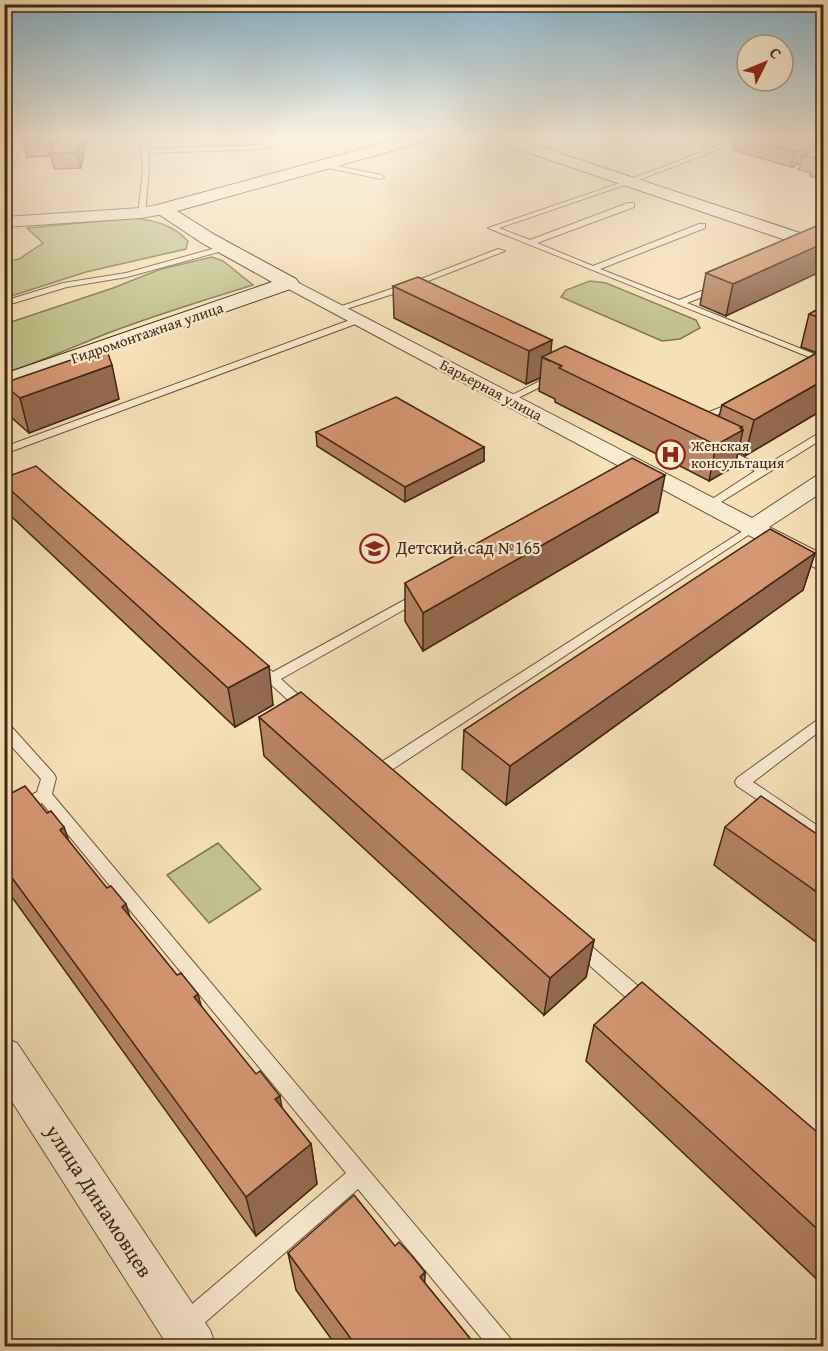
<svg xmlns="http://www.w3.org/2000/svg" width="828" height="1351" font-family="'Gentium Book Plus',serif">
	<style>
		.green { fill: #c1c18b; stroke: #81744e; stroke-width: 1.5 }
		.lines { fill: none; stroke-linecap: round; stroke-linejoin: round }
		.service-casing { stroke: #6e543b; stroke-width: 2 }
		.minor-casing { stroke: #6e543b; stroke-width: 2 }
		.tertiary-casing { stroke: #6e543b; stroke-width: 2 }
		.secondary-casing { stroke: #412612; stroke-width: 2 }
		.service { fill: #f9ebd0; fill-rule: evenodd }
		.minor { fill: #f9ebd0; fill-rule: evenodd }
		.tertiary { fill: #f9ebd0; fill-rule: evenodd }
		.secondary { fill: #f9ebd0; fill-rule: evenodd }
		.wall { fill: #b68363; stroke: #412612; stroke-width: 1.5 }
		.shaded-wall { fill: #946a50; stroke: #412612; stroke-width: 1.5 }
		.building { fill: #d49873; stroke: #412612; stroke-width: 1.5 }
		.labels { text-anchor: middle; stroke-width: 4.5; stroke-linejoin: round; paint-order: stroke }
		.far-street-label { font-size: 15px; fill: #412612; stroke: #f9ebd0 }
		.far-poi-label { font-size: 15px; fill: #412612; stroke: #f9ebd0; text-anchor: start }
		.poi-label { font-size: 18px; fill: #412612; stroke: #f9ebd0; text-anchor: start }
		.near-street-label { font-size: 21px; fill: #412612; stroke: #f9ebd0 }
	</style>
	<rect width="100%" height="100%" fill="#f6e0b6"/>
	<filter id="stains"><feTurbulence type="fractalNoise" baseFrequency=".00333" numOctaves="4"/><feColorMatrix values="0 0 0 0 .2 0 0 0 0 .09 0 0 0 0 .02 0 0 0 .5 -.17"/></filter>
	<radialGradient id="worn" r=".72"><stop offset=".6" stop-color="#630" stop-opacity="0"/><stop offset="1" stop-color="#630" stop-opacity=".3"/></radialGradient>
	<g class="green">
		<path d="M133,218c21,2 40,7 55,23l-2,8 -100,23 -81,26 -1,-36 15,-3 24,-16 -16,-15z"/>
		<path d="M212,257l11,4 30,24c-49,15 -97,30 -145,48 -35,14 -68,29 -103,40v-49l108,-36 48,-19z"/>
		<polygon points="590,281 606,283 696,320 700,328 680,339 662,341 561,297 566,290"/>
		<polygon points="218,843 261,889 209,923 167,875"/>
	</g>
	<g class="lines">
		<defs>
			<g id="service">
				<polygon points="162,135 170,135 147,147 148,149 261,145 295,135 305,135 261,149 148,153 149,169 145,213 138,215 143,169 141,146"/>
				<polygon points="746,135 755,135 633,182 499,228 530,240 628,203 634,203 634,207 537,243 593,266 699,224 705,224 705,228 600,269 679,300 714,286 720,286 720,290 687,303 824,358 824,363 488,228 629,180"/>
				<polygon points="4,150 18,154 7,186 4,188 4,175 11,155 4,154"/>
				<polygon points="824,154 824,158 798,168 793,167"/>
				<polygon points="321,163 381,175 384,177 381,179 319,166"/>
				<polygon points="223,246 227,248 226,250 127,277 67,287 4,306 4,301 63,283 126,273"/>
				<polygon points="498,249 505,251 410,288 403,286"/>
				<polygon points="394,288 412,298 408,301 393,294 340,311 333,309"/>
				<polygon points="358,317 362,320 361,322 4,454 4,447"/>
				<polygon points="552,375 560,377 512,401 504,399"/>
				<polygon points="737,401 742,404 740,406 700,421 696,422 691,419"/>
				<polygon points="824,430 824,438 713,507 709,508 703,505 755,471 717,452 717,448 725,448 763,467"/>
				<polygon points="752,525 758,528 756,530 387,773 388,776 386,780 381,782 376,780 370,772 372,768"/>
				<polygon points="419,592 425,596 423,599 281,679 311,706 313,709 311,712 301,712 251,666 258,661 273,672"/>
				<polygon points="824,715 824,728 753,782 824,830 824,844 737,786 735,782 737,778"/>
				<polygon points="4,723 9,724 54,774 56,778 52,794 510,1338 513,1346 488,1346 358,1189 194,1332 186,1335 178,1332 175,1324 178,1316 346,1173 42,803 4,823 4,810 37,792 41,779 4,738"/>
				<polygon points="578,938 584,940 651,997 654,1003 651,1009 645,1011 639,1009 572,950 569,945 572,940"/>
			</g>
			<g id="minor">
				<polygon points="289,278 752,518 816,476 824,475 824,491 769,527 824,555 824,572 744,533 283,286 281,283 283,280"/>
				<polygon points="4,1038 17,1043 210,1330 216,1346 168,1346 4,1089"/>
			</g>
			<polygon id="tertiary" points="163,204 169,205 172,209 169,213 141,218 4,227 4,217 141,208"/>
			<g id="secondary">
				<polygon points="414,135 440,135 437,138 177,211 215,235 296,279 299,283 296,287 4,389 4,374 272,282 202,243 157,213 154,209 157,205"/>
				<polygon points="482,135 505,135 824,241 824,253 485,138"/>
			</g>
		</defs>
		<use href="#service" class="service-casing"/>
		<use href="#minor" class="minor-casing"/>
		<use href="#tertiary" class="tertiary-casing"/>
		<use href="#secondary" class="secondary-casing"/>
		<use href="#service" class="service"/>
		<use href="#minor" class="minor"/>
		<use href="#tertiary" class="tertiary"/>
		<use href="#secondary" class="secondary"/>
	</g>
	<g class="wall">
		<polygon points="11,135 87,135 81,168 54,169 51,156 27,157 23,142 25,136 11,136"/>
		<polygon points="736,135 824,135 824,180 810,176 811,173 799,170 801,163 791,167 733,150"/>
		<polygon points="824,223 726,316 700,305 706,273"/>
		<polygon points="393,286 551,353 719,417 722,405 817,353 801,347 809,314 824,306 824,409 745,456 738,452 735,466 709,481 555,402 555,399 539,391 540,378 526,384 394,318"/>
		<polygon points="4,383 119,399 29,433 12,418 4,391"/>
		<polygon points="316,432 484,447 484,461 405,502 317,446"/>
		<polygon points="4,478 273,705 235,727 11,516 4,494"/>
		<polygon points="658,512 423,651 405,621 405,583"/>
		<polygon points="824,514 824,535 818,532"/>
		<polygon points="815,553 803,590 506,805 462,769 464,730"/>
		<polygon points="259,717 594,940 586,977 544,1015 264,756"/>
		<polygon points="4,797 47,813 64,827 68,840 311,1144 317,1184 256,1236 4,886"/>
		<polygon points="725,827 824,839 824,948 714,865"/>
		<polygon points="594,1025 824,1138 824,1286 586,1061"/>
		<polygon points="395,1246 425,1272 424,1282 477,1347 337,1347 296,1290 288,1253"/>
	</g>
	<g class="shaded-wall">
		<polygon points="81,135 87,135 81,168 77,152"/>
		<polygon points="824,139 824,152 803,155 801,163 791,167 794,152"/>
		<polygon points="824,243 824,270 726,316 733,284"/>
		<polygon points="552,340 550,361 542,357 540,378 526,384 529,351"/>
		<polygon points="112,365 119,399 29,433 20,398"/>
		<polygon points="824,380 824,409 745,456 754,420"/>
		<polygon points="742,427 741,431 743,430 735,466 709,481 716,445"/>
		<polygon points="484,447 484,461 405,502 405,487"/>
		<polygon points="665,475 658,512 423,651 423,613"/>
		<polygon points="815,553 803,590 506,805 510,766"/>
		<polygon points="269,666 273,705 235,727 228,688"/>
		<polygon points="64,827 80,875 60,830"/>
		<polygon points="126,904 140,951 122,907"/>
		<polygon points="594,940 586,977 544,1015 550,978"/>
		<polygon points="198,994 210,1039 194,997"/>
		<polygon points="280,1096 287,1138 275,1099"/>
		<polygon points="311,1144 317,1184 256,1236 246,1197"/>
		<polygon points="425,1272 424,1308 420,1277"/>
	</g>
	<g class="building">
		<polygon points="26,135 81,135 77,152 50,154 54,141 23,142"/>
		<polygon points="737,135 824,135 824,139 794,152 736,135"/>
		<polygon points="824,147 824,163 814,160 818,159 803,155"/>
		<polygon points="824,223 824,243 733,284 706,273"/>
		<polygon points="418,277 552,340 529,351 393,286"/>
		<polygon points="824,306 824,319 809,314"/>
		<polygon points="565,346 742,427 740,428 743,430 716,445 559,368 562,366 542,357"/>
		<polygon points="106,348 112,365 20,398 4,385 4,383"/>
		<polygon points="824,349 824,380 754,420 722,405"/>
		<polygon points="396,397 484,447 405,487 316,432"/>
		<polygon points="632,458 665,475 423,613 405,583"/>
		<polygon points="36,466 269,666 228,688 4,484 4,478"/>
		<polygon points="770,529 815,553 510,766 464,730"/>
		<polygon points="301,692 594,940 550,978 259,717"/>
		<polygon points="25,786 47,813 51,811 64,827 60,830 107,888 111,886 126,904 122,907 177,975 181,973 198,994 194,997 256,1074 260,1071 280,1096 275,1099 311,1144 246,1197 4,867 4,797"/>
		<polygon points="761,796 824,839 824,897 725,827"/>
		<polygon points="642,982 824,1138 824,1235 594,1025"/>
		<polygon points="354,1195 395,1246 399,1242 412,1256 425,1272 420,1277 477,1347 357,1347 288,1253"/>
	</g>
	<linearGradient id="sky" x2="0" y2="1"><stop stop-color="#8ab8d1"/><stop offset="0.42" stop-color="#fbf1de"/><stop offset="1" stop-color="#fbf1de" stop-opacity="0"/></linearGradient>
	<rect width="828" height="324" fill="url(#sky)"/>
	<defs>
		<symbol id="hospital-ring" viewBox="-11 -11 22 22"><circle r="9.5" fill="#f9ebd0" stroke="#8f2418" stroke-width="1.5"/><path d="M-5-5h3v3.5h4V-5h3V5h-3V1.5h-4V5h-3Z" fill="#8f2418"/></symbol>
		<symbol id="school-ring" viewBox="-11 -11 22 22"><circle r="9.5" fill="#f9ebd0" stroke="#8f2418" stroke-width="1.5"/><path d="M0-5L7-2L0 1L-7-2ZM-4 1L0 2.5L4 1V4Q0 6-4 4Z" fill="#8f2418"/></symbol>
	</defs>
	<g fill-rule="evenodd">
		<use href="#hospital-ring" x="654" y="438" width="33" height="33"/>
		<use href="#school-ring" x="358" y="532" width="33" height="33"/>
	</g>
	<g class="labels">
		<g class="far-street-label">
			<text transform="translate(147 333) rotate(-19)" y="5">Гидромонтажная улица</text>
			<text transform="translate(491 390) rotate(28)" y="5">Барьерная улица</text>
		</g>
		<g class="far-poi-label">
			<text x="691" y="451">Женская<tspan x="691" dy="17">консультация</tspan></text>
		</g>
		<g class="poi-label">
			<text x="396" y="554">Детский сад №165</text>
		</g>
		<g class="near-street-label">
			<text transform="translate(99 1201) rotate(57)" y="7">улица Динамовцев</text>
		</g>
	</g>
	<rect width="828" height="1351" fill="none" stroke="#f6e0b6" stroke-width="24"/>
	<rect x="6" y="6" width="816" height="1339" fill="none" stroke="#412612" stroke-width="3"/>
	<rect x="12" y="12" width="804" height="1327" fill="none" stroke="#412612" stroke-width="1.5"/>
	<g transform="translate(765 63) rotate(47)"><circle r="28" fill="#f9ebd0" stroke="#af9c84" stroke-width="1.5"/>
	<path d="M0-4.5L10 22L0 15L-10 22Z" fill="#8f2418"/>
	<text y="-9" font-size="16" font-weight="bold" text-anchor="middle" fill="#412612">С</text>
	</g>
	<rect width="100%" height="100%" filter="url(#stains)"/>
	<rect width="100%" height="100%" fill="url(#worn)"/>
</svg>
